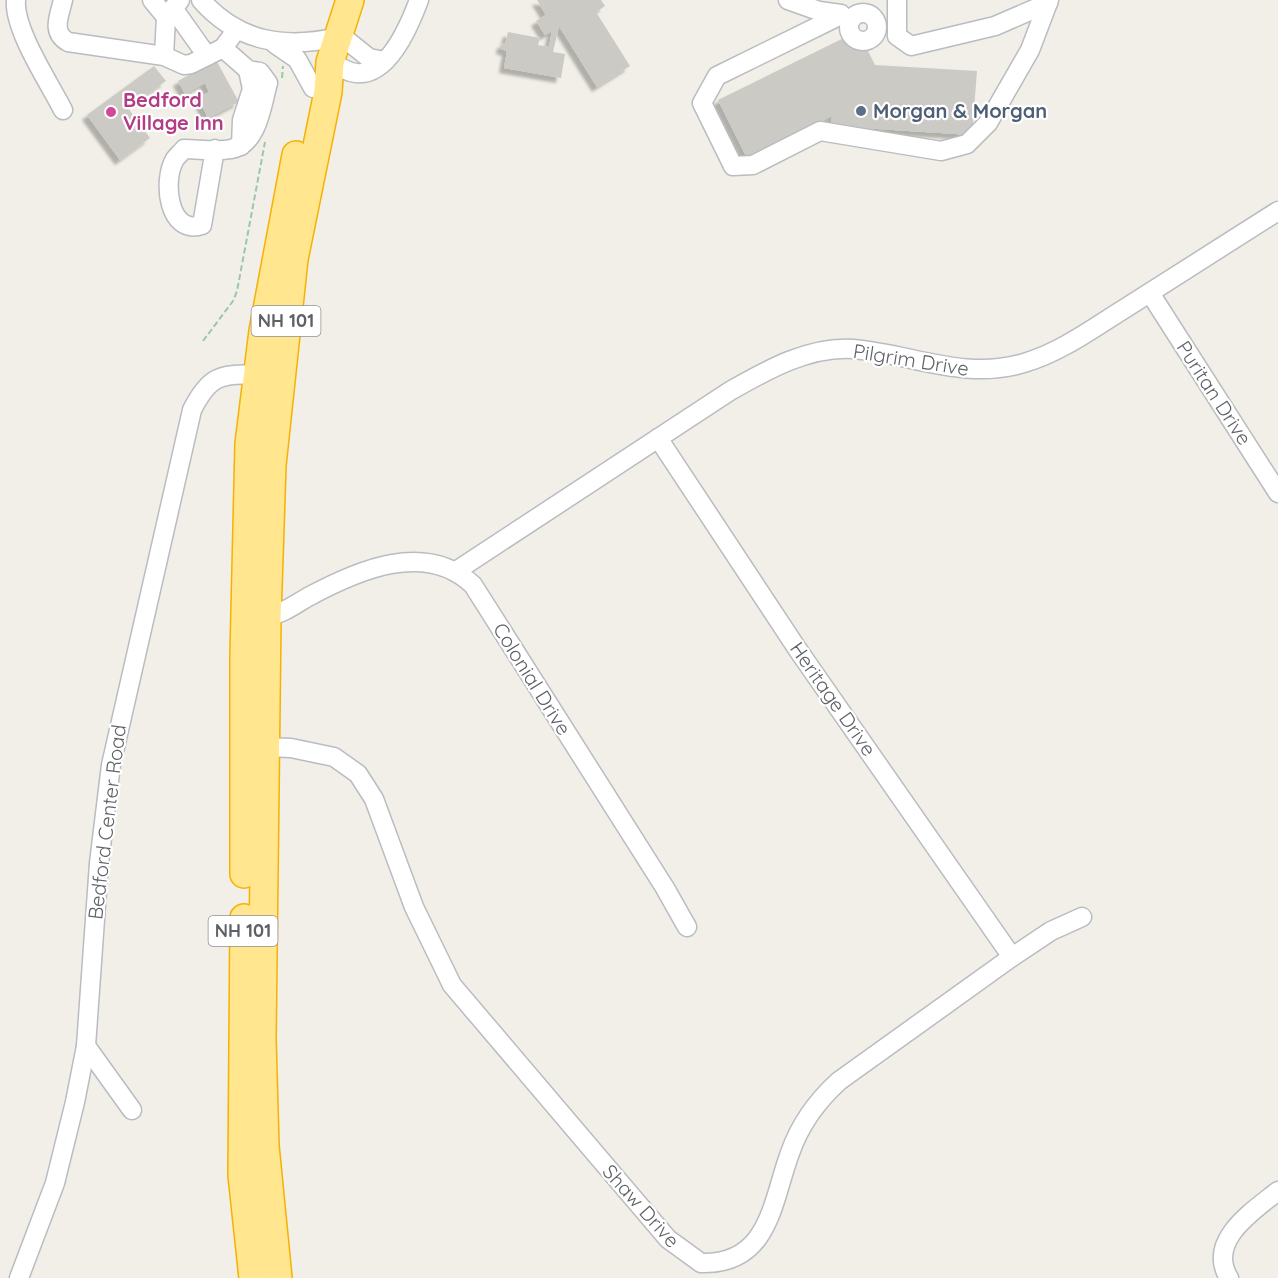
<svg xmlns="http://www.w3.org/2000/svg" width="1278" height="1278" font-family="Quicksand,sans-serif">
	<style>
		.building { fill: #cccac4; filter: url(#shadow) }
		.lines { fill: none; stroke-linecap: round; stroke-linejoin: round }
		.minor-casing { stroke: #b9bcc0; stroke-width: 21 }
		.highway-casing { stroke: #f7b100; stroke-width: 30 }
		.path { stroke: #9ac8a9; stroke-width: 2; stroke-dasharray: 6 3; stroke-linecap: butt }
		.minor { stroke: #fff; stroke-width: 18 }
		.highway { stroke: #ffe68f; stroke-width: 27 }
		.service-dot { fill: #5c6f8a; stroke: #fff; stroke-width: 2 }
		.hotel-dot { fill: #d1479c; stroke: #fff; stroke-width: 2 }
		.labels { text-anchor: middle; stroke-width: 4.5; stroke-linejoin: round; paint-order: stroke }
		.shield { fill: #fff; stroke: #8e9195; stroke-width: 1.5 }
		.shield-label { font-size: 18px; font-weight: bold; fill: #5e6267 }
		.hotel-label { font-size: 20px; font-weight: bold; fill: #b23c85; stroke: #fff; text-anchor: start }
		.service-label { font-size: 20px; font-weight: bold; fill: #4e5e75; stroke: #fff; text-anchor: start }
		.street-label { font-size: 20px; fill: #5e6267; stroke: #fff }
	</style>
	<defs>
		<filter id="shadow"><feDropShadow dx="-5" dy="5" stdDeviation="1.5" flood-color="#0004"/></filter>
	</defs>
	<rect width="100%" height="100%" fill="#f1efe7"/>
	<g class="building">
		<polygon points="537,0 601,0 605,6 596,12 630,66 597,87 559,26 553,52 565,54 561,78 504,68 507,51 501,49 502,43 505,44 508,32 540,38 538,45 549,47 552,31 545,35 536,21 546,15"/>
		<polygon points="858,31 875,65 977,71 972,135 831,126 832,116 747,158 718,100"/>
		<polygon points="216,60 239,102 208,118 198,98 209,92 205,83 185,94 178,81"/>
		<polygon points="154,66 166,81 128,108 150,138 120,160 87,115"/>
	</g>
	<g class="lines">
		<defs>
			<g id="minor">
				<path d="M16,0c-3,29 34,84 47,110"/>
				<path d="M63,0c-4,17 -12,32 5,42l96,14 20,9 7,-1 32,-16 14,-19"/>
				<polyline points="152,0 166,17"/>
				<path d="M201,0c38,43 85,49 137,37"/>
				<polyline points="788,0 819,11 841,14"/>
				<polyline points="897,0 897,36 911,46 995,26 1048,3"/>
				<polyline points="173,8 207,56"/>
				<circle cx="863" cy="27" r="14"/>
				<polyline points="841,15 717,76 702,103 733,166 753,165 820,131 941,151 967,144 988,123 1030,50 1049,0"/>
				<polyline points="339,34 369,58 385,61"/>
				<polyline points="275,44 297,59 313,88"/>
				<polyline points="164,56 166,17 180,0"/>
				<path d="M330,62c7,3 14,8 21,10 36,10 59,-48 68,-72"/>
				<polyline points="241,146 242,120 252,89 248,70"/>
				<path d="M215,149l-13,76c-34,11 -40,-45 -27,-66 2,-3 7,-7 9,-10 15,0 33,3 47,0 27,-4 31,-45 37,-66l-8,-11 -12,-2 -25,-22"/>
				<polyline points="1150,293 1278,493"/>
				<polyline points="658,438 798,650 1012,957"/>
				<path d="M456,571l274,-180c37,-21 79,-45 123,-42 59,5 112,32 171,14 37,-11 68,-34 100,-54 52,-33 103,-66 154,-98"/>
				<path d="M261,610l6,7c17,-4 27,-12 41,-20 50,-27 118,-57 165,-12l192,303 22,39"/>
				<path d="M265,747l26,1 43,9 24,17 16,25 40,108 38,78 216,254 33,24c69,2 71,-62 89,-110 10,-29 27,-52 49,-72l173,-124 39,-26 31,-14"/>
				<polyline points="86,1046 132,1110"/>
				<path d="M19,1278l36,-95 20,-81 11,-56 13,-183 12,-98 81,-355c16,-32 28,-38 64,-35"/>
				<path d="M1229,1278c-23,-37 24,-67 49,-87"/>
			</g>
			<g id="highway">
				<polyline points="244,874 244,656 249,444 263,331 296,155"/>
				<polyline points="244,918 242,1175 253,1278"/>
				<polyline points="278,1278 265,1146 262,1039 267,617 272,465 294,259 328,92 330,62 350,0"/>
			</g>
		</defs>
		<use href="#minor" class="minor-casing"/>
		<use href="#highway" class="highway-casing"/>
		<g class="path">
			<polyline points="282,78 283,66"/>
			<polyline points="203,341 233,301 237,291 265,142"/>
		</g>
		<use href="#minor" class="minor"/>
		<use href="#highway" class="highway"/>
	</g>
	<circle class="service-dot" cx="861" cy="111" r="6"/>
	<circle class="hotel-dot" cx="111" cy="112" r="6"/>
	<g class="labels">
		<g class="shield">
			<rect x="251.5" y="306" width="69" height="30" rx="4.5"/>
			<rect x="208.5" y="916" width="69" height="30" rx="4.5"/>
		</g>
		<g class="shield-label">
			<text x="286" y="327">NH 101</text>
			<text x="243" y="937">NH 101</text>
		</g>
		<g class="hotel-label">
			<text x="123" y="107">Bedford<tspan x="123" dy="23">Village Inn</tspan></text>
		</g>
		<g class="service-label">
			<text x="873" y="118">Morgan &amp; Morgan</text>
		</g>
		<g class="street-label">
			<text transform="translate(911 360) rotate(9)" y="7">Pilgrim Drive</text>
			<text transform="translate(1214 393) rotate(57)" y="7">Puritan Drive</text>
			<text transform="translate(532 679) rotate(58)" y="7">Colonial Drive</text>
			<text transform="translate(833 699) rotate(55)" y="7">Heritage Drive</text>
			<text transform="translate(107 822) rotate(-83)" y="7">Bedford Center Road</text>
			<text transform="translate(641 1206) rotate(48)" y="7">Shaw Drive</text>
		</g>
	</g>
</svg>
